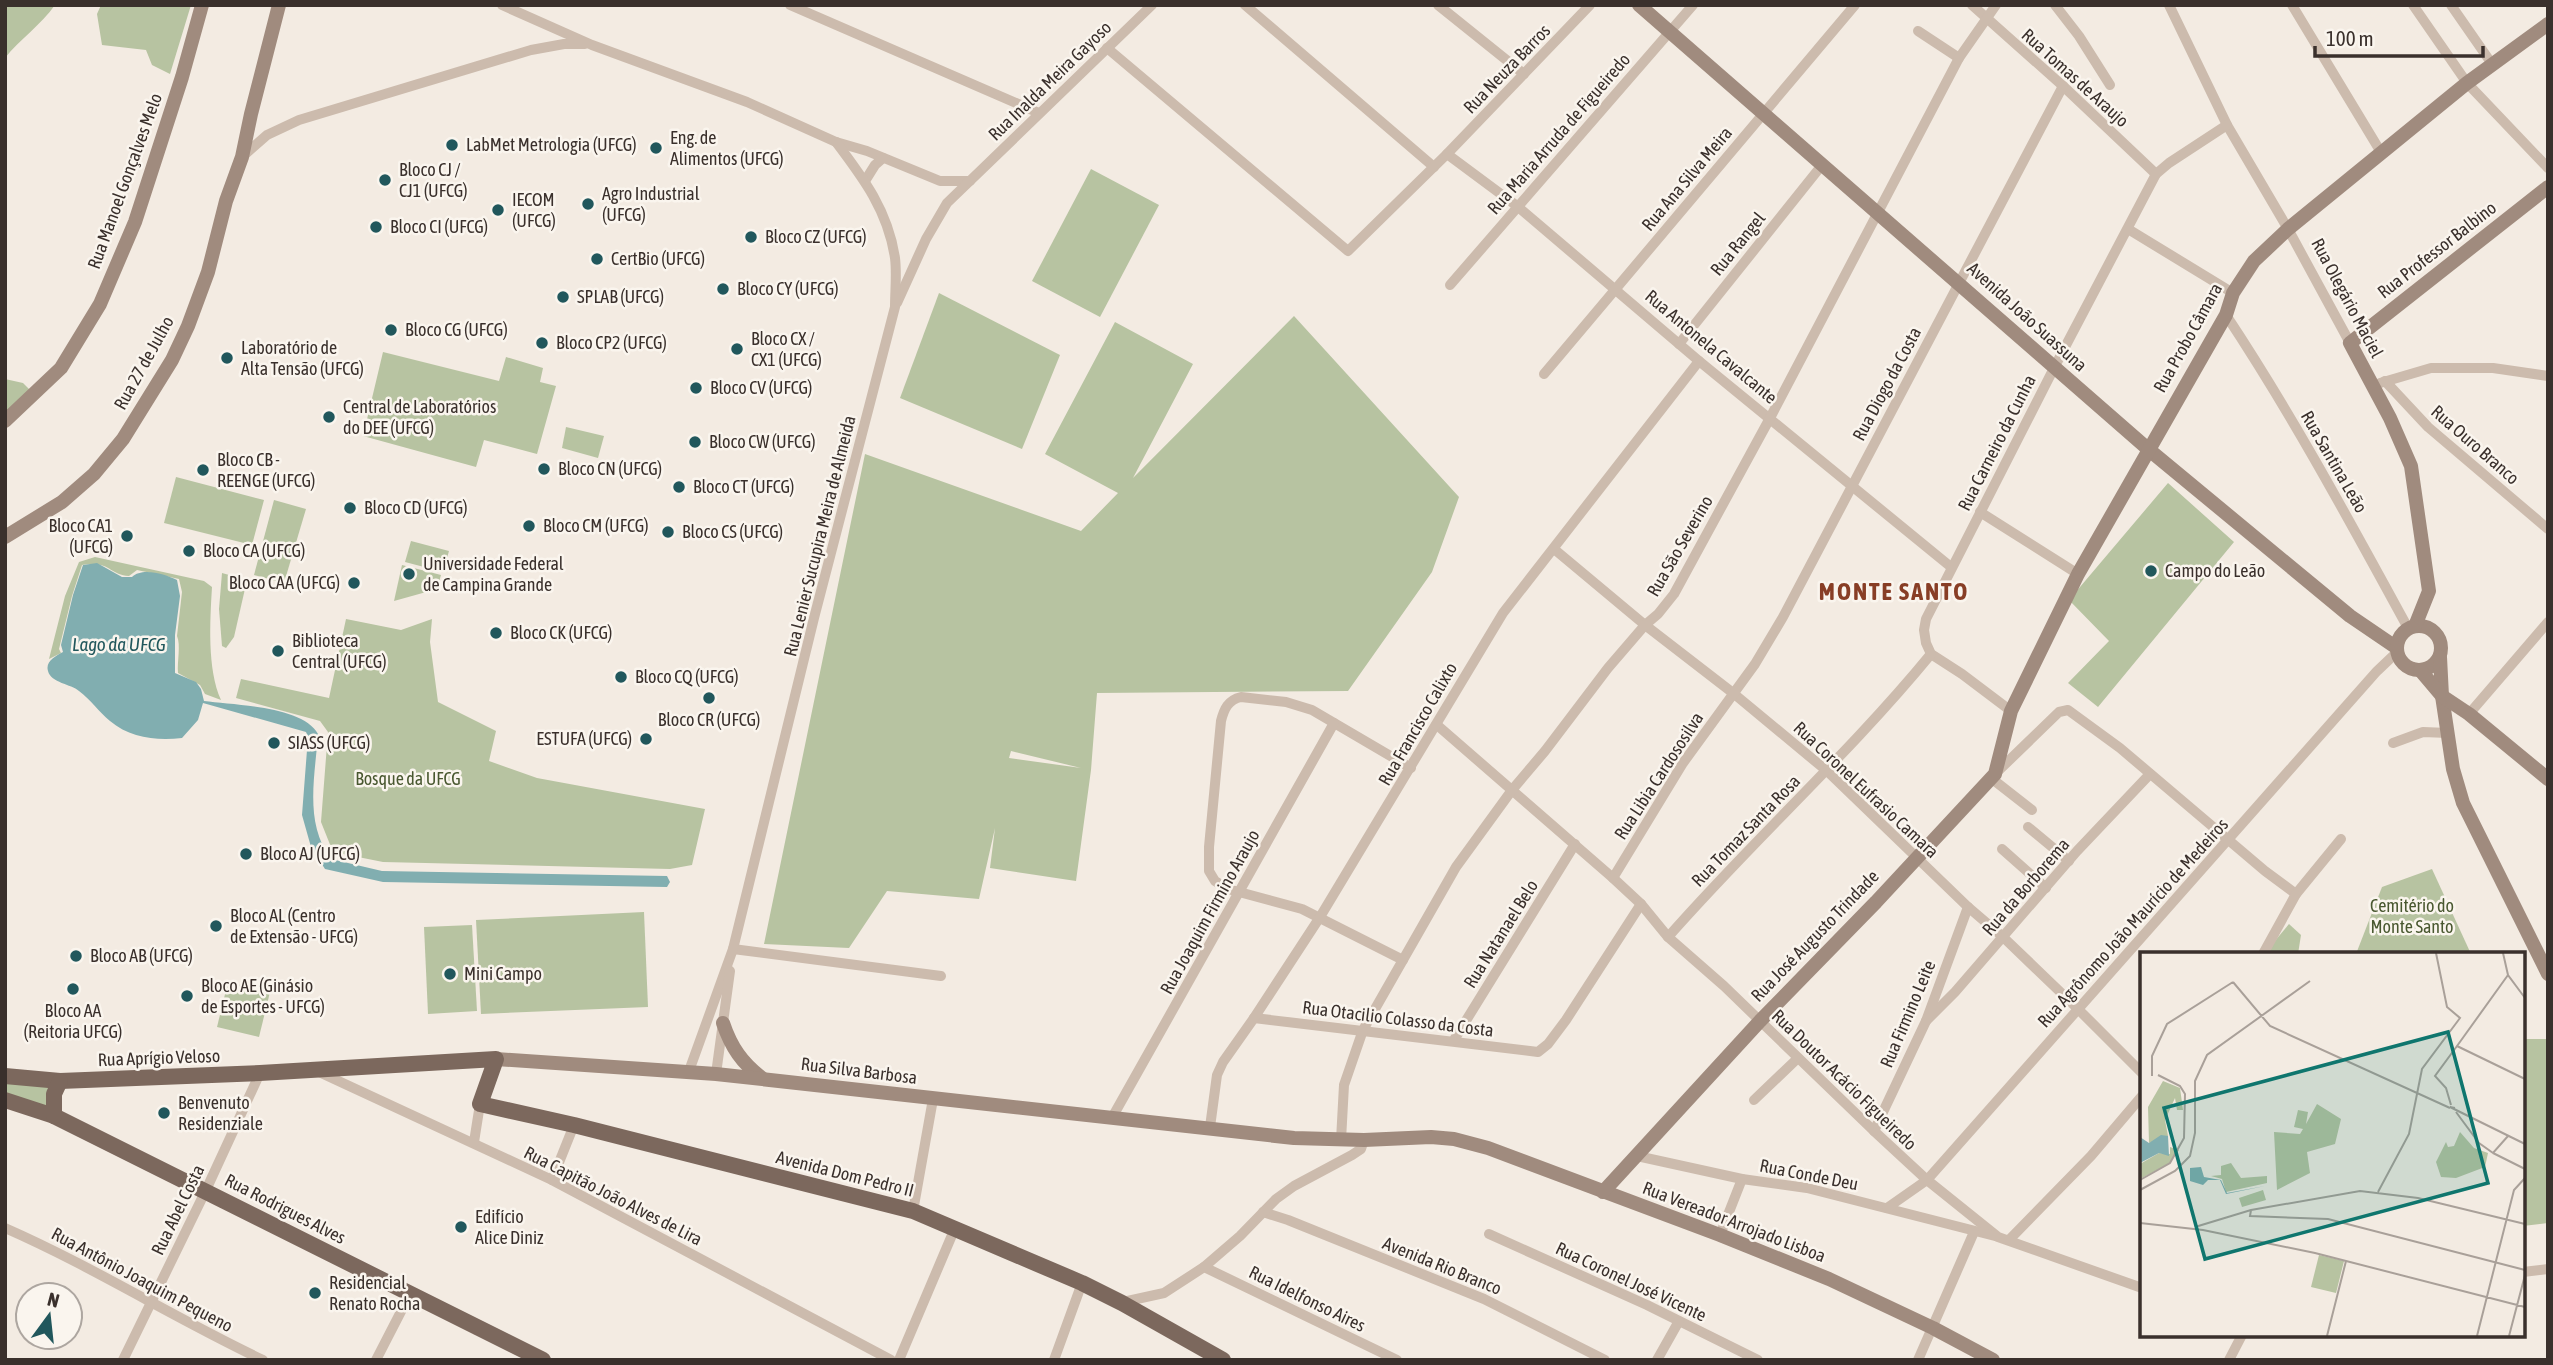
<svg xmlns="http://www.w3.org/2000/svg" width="2553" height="1365" font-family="'Asap Condensed',sans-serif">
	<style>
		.green { fill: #b7c3a1; fill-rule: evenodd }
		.water { fill: #81aeb0 }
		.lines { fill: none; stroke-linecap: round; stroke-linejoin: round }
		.street { stroke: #ccbbad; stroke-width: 10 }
		.secondary { stroke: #a08b7e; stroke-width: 14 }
		.primary { stroke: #7c685d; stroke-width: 16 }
		.poi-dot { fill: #21575c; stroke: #faf5ee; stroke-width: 2.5 }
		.labels { text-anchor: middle; stroke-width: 5; stroke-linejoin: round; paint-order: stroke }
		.street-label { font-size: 18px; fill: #3a302c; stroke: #faf5ee }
		.poi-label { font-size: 18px; fill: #3a302c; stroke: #faf5ee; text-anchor: start }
		.park-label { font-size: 18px; fill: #495830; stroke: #faf5ee }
		.water-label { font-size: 19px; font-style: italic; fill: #21575c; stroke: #faf5ee }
		.district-label { font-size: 24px; font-weight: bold; letter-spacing: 2px; fill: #883e26; stroke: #faf5ee }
		.inset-road { fill: none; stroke: #a9a099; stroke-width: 2 }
		.view { fill: #0f766e; fill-opacity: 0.15; stroke: #0f766e; stroke-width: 3.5 }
		.inset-edge { fill: none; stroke: #3a302c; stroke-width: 3.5 }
	</style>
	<rect width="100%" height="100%" fill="#f3ebe2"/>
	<g class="green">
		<path d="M5,5h50c-14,20 -35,34 -50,53z"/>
		<polygon points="101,5 191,5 170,74 152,65 146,50 102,45 97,14"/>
		<polygon points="1091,169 1159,205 1100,317 1032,281"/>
		<polygon points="939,293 1060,355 1022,449 900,398"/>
		<path d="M1294,316l165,181 -27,75 -84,119 -251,2 -6,77 -15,111 -86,-13 5,-40 -16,71 -92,-8 -38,57 -85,-4 101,-490 216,77 37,-38 -73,-39 70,-132 78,42 -60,114zM1011,751l70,17 -72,-10z"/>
		<polygon points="383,352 499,381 506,357 543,368 540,382 556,386 537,454 484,440 476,467 363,436"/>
		<polygon points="5,379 23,383 32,392 5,417"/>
		<polygon points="566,427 604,436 598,458 562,448"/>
		<polygon points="176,477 264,500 252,545 164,523"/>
		<polygon points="2168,483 2234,542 2098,707 2068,683 2109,641 2069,600"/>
		<polygon points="274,500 306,509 284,583 254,575"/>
		<polygon points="411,541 449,551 443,572 405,562"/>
		<path d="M95,557l109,24 8,6c-2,34 -5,82 9,113l-16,-6 -5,-9 -22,-12c-1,-11 3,-28 -1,-37l5,-44 -3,-13 -42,-9 -8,6c-20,-1 -19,-16 -47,-11l-10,31 -13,53 2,4 -12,6 16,-63 14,-34z"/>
		<polygon points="402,565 441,575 437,589 394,601"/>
		<polygon points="222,573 247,580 234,637 226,648 222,646 219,609"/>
		<polygon points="346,619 401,630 432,619 430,642 438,702 496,731 489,761 537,778 705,809 692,865 670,869 383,862 333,852 321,822 328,732 320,721 236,698 241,679 329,698"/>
		<polygon points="2432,869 2471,954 2356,954 2382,887"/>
		<polygon points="644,912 648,1007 481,1014 476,920"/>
		<polygon points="2289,924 2301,935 2298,954 2264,954"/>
		<polygon points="472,925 477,1011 428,1014 424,927"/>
		<polygon points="228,982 270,992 259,1037 217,1027"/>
		<polygon points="2523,1039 2548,1039 2548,1223 2523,1226"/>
		<polygon points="5,1078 51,1083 49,1109 5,1097"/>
	</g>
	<path class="water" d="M97,563l25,14h10c10,-10 33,-3 45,3l3,16 -5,39v38l21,9 5,7 3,12c29,4 99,5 114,33 -3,43 -14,89 13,125l51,12 285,5 3,6 -3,5 -284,-5 -58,-13 -14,-22 -9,-32 6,-78 -2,-5 -103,-29 -5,17 -16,18c-25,3 -52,0 -72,-17 -11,-9 -19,-21 -31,-30 -8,-7 -28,-8 -31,-20 -3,-10 8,-15 15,-19l-2,-7 12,-50 10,-30z"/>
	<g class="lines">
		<g class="street">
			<polyline points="502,5 592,45 747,102 836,142 867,151 940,181 970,181"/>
			<polyline points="790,5 1039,113"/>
			<polyline points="1245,5 1434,167"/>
			<polyline points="1438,5 1524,74"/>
			<polyline points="1972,5 2063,86 2156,174"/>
			<polyline points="2055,5 2079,36 2110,85"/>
			<polyline points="2169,5 2227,125 2288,229 2350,343"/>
			<polyline points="2292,5 2382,154"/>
			<polyline points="2413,5 2467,83 2548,168"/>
			<polyline points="2451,5 2492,64"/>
			<polyline points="1918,31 1959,58"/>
			<polyline points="1107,48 1348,251 1447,154 1590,5"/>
			<polyline points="1447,154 1517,206 1699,361 1951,567"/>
			<polyline points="242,157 267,135 299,120 531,50 564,44 585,44"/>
			<polyline points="865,181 875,165 883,158"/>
			<polyline points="2128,229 2233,293"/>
			<polyline points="1450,285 1693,5"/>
			<polyline points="897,303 926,239 947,203 1152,5"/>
			<path d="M2226,315c67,101 124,207 182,313"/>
			<polyline points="1679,344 1822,165"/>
			<polyline points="1544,374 1855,5"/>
			<polyline points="2385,381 2428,427 2548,529"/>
			<polyline points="2380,383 2431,368 2493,368 2548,376"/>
			<polyline points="1980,512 2078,574"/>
			<polyline points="1554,549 1645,625 1733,693 1827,771 1968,907 2003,937 2078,1009 2142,1073"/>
			<polyline points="2011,711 1962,674 1931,654 1926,643 1924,630 1926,619 2054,368 2156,174 2169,163 2227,125"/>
			<polyline points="2469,714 2548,622"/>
			<polyline points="1437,725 1613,878 1641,904 1668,937 1724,986 1874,1131 1927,1180 1998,1237 2142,1288"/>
			<polyline points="2393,743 2423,732 2448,733"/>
			<polyline points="1995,774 2059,712 2068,710 2120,748 2265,871 2296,894"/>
			<polyline points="1991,778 2032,810"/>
			<polyline points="2028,827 2069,861"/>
			<polyline points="2002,849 2046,888"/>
			<polyline points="1613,878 1683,763 1755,664 1783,617 2063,86"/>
			<path d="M1668,937c85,-97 181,-183 263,-283"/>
			<polyline points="733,949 941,976"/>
			<polyline points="2263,954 2296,894 2341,839"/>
			<path d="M1403,960l-101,-51 -74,-20 -13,-8 -6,-10v-24l12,-126c3,-12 7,-21 20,-24l45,5 26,8 99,58"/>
			<polyline points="1254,1018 1538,1052 1548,1044 1566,1020 1641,904"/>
			<polyline points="1926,1021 1955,992 2077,851 2150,774"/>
			<polyline points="1454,1040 1575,844"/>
			<path d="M689,1071l44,-122 81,-331 81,-311c0,-16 2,-33 0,-49 -7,-47 -31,-79 -59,-116"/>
			<polyline points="319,1072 552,1180 891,1360"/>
			<polyline points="716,1074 730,971"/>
			<polyline points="1754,1100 1798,1058"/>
			<polyline points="1113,1116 1334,723"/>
			<polyline points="1210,1127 1217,1075 1223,1062 1254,1018 1320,917 1503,613 1699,361"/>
			<polyline points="1874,1131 1926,1021 1968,907"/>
			<polyline points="1341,1140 1344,1085 1363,1030 1456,867 1512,790 1545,751 1608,668 1645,625 1658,614 1674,594 1770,418 1959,58 1996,5"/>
			<polyline points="474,1142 480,1104"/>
			<polyline points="1637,1156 1742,1179 1807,1188 1995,1236"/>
			<polyline points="552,1180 574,1125"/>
			<polyline points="1887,1208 1927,1180 2377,671 2397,652"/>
			<polyline points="913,1211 933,1099"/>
			<polyline points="1263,1212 1288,1220 1484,1299 1605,1360"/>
			<path d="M5,1228c89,39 171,91 258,132"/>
			<polyline points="1489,1234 1647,1305 1758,1360"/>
			<polyline points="1720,1235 1742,1179"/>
			<polyline points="2009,1240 2091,1156 2142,1096"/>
			<polyline points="1204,1267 1397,1360"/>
			<polyline points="2523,1272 2548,1269"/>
			<polyline points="1123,1302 1164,1293 1204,1267 1240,1236 1276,1199 1294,1186 1352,1155 1361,1149 1364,1140"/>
			<polyline points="123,1360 206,1190 260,1073"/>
			<polyline points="376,1360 410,1294"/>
			<polyline points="899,1360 955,1228"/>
			<polyline points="1054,1360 1082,1283"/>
			<polyline points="1657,1360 1679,1321"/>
			<polyline points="1918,1360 1974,1232"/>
			<polyline points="2229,1360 2242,1335"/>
		</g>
		<g class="secondary">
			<polyline points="1639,5 2148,449 2350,616 2397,648"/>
			<polyline points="5,421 61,368 100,304 135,222 182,77 202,5"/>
			<polyline points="5,537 62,502 94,474 123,439 172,360 188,326 208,272 226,201 242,157 251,114 279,5"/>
			<circle cx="2419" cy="648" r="22"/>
			<polyline points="2415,626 2429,591 2411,466 2390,418 2350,343 2548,187"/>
			<polyline points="2440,657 2442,696 2453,769 2463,803 2548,974"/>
			<polyline points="2420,670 2442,696 2469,714 2548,779"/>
			<path d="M723,1023c8,24 19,40 39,55"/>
			<polyline points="496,1059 716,1074 1294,1138 1364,1140 1431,1137 1454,1139 1488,1148 1720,1235 1829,1279 1933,1328 1993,1360"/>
			<polyline points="1603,1192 1760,1021 1876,902 1995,774 2011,711 2078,574 2226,315 2233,293 2254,261 2288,229 2467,83 2548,24"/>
		</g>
		<g class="primary">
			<polyline points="5,1076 60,1081 260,1073 496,1059 480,1104 574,1125 913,1211 1082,1283 1122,1303 1223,1360"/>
			<polyline points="5,1100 54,1116 543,1360"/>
			<polyline points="54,1116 54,1094 60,1081"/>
		</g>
	</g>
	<g class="poi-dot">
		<circle cx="452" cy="145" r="7"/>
		<circle cx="656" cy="148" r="7"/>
		<circle cx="385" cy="180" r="7"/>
		<circle cx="588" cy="204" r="7"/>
		<circle cx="498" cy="210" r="7"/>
		<circle cx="376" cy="227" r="7"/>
		<circle cx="751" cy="237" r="7"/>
		<circle cx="597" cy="259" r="7"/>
		<circle cx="723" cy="289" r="7"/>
		<circle cx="563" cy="297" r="7"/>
		<circle cx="391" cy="330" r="7"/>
		<circle cx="542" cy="343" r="7"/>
		<circle cx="737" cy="349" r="7"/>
		<circle cx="227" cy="358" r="7"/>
		<circle cx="696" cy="388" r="7"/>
		<circle cx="329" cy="417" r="7"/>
		<circle cx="695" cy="442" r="7"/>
		<circle cx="544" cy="469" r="7"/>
		<circle cx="203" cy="470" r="7"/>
		<circle cx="679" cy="487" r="7"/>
		<circle cx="350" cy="508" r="7"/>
		<circle cx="529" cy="526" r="7"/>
		<circle cx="668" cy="532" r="7"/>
		<circle cx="127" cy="536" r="7"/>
		<circle cx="189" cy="551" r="7"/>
		<circle cx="2151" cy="571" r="7"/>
		<circle cx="409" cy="574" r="7"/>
		<circle cx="354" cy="583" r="7"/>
		<circle cx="496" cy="633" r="7"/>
		<circle cx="278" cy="651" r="7"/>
		<circle cx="621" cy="677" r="7"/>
		<circle cx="709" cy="698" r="7"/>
		<circle cx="646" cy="739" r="7"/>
		<circle cx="274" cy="743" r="7"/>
		<circle cx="246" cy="854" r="7"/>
		<circle cx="216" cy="926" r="7"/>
		<circle cx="76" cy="956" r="7"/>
		<circle cx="450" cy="974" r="7"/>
		<circle cx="73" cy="989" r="7"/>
		<circle cx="187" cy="996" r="7"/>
		<circle cx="164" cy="1113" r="7"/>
		<circle cx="461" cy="1227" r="7"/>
		<circle cx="315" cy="1293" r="7"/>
	</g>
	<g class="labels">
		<g class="street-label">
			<text transform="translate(1507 69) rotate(-46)" y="6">Rua Neuza Barros</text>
			<text transform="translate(2075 78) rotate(42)" y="6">Rua Tomas de Araujo</text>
			<text transform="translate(1050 81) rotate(-44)" y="6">Rua Inalda Meira Gayoso</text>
			<text transform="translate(1559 134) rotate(-49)" y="6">Rua Maria Arruda de Figueiredo</text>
			<text transform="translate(1687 179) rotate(-50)" y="6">Rua Ana Silva Meira</text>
			<text transform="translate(125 181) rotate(-70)" y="6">Rua Manoel Gonçalves Melo</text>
			<text transform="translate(1738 244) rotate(-51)" y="6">Rua Rangel</text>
			<text transform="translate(2437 250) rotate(-38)" y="6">Rua Professor Balbino</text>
			<text transform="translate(2347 298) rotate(62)" y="6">Rua Olegário Maciel</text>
			<text transform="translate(2027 317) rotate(42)" y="6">Avenida João Suassuna</text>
			<text transform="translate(2188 338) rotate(-61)" y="6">Rua Probo Câmara</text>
			<text transform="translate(1711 347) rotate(40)" y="6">Rua Antonela Cavalcante</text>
			<text transform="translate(144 363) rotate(-61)" y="6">Rua 27 de Julho</text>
			<text transform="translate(1887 384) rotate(-62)" y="6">Rua Diogo da Costa</text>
			<text transform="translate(1997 443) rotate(-63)" y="6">Rua Carneiro da Cunha</text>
			<text transform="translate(2475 445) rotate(41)" y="6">Rua Ouro Branco</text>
			<text transform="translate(2334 462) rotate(60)" y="6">Rua Santina Leão</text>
			<text transform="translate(820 536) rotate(-76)" y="6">Rua Lenier Sucupira Meira de Almeida</text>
			<text transform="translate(1680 546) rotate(-60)" y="6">Rua São Severino</text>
			<text transform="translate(1418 724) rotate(-60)" y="6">Rua Francisco Calixto</text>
			<text transform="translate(1659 776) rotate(-57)" y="6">Rua Libia Cardososilva</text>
			<text transform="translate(1866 790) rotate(43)" y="6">Rua Coronel Eufrasio Camara</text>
			<text transform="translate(1746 831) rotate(-46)" y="6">Rua Tomaz Santa Rosa</text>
			<text transform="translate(2026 887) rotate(-49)" y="6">Rua da Borborema</text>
			<text transform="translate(1210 912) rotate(-61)" y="6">Rua Joaquim Firmino Araujo</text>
			<text transform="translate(2133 923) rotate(-48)" y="6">Rua Agrônomo João Maurício de Medeiros</text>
			<text transform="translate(1501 934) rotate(-58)" y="6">Rua Natanael Belo</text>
			<text transform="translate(1815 936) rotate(-46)" y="6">Rua José Augusto Trindade</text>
			<text transform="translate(1908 1014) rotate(-67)" y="6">Rua Firmino Leite</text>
			<text transform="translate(1398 1019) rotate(7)" y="6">Rua Otacilio Colasso da Costa</text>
			<text transform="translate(159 1058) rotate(-2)" y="6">Rua Aprígio Veloso</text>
			<text transform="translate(859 1071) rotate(7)" y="6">Rua Silva Barbosa</text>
			<text transform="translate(1844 1080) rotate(44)" y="6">Rua Doutor Acácio Figueiredo</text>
			<text transform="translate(845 1174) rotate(14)" y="6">Avenida Dom Pedro II</text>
			<text transform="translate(1809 1175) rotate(11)" y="6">Rua Conde Deu</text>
			<text transform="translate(613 1196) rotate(27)" y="6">Rua Capitão João Alves de Lira</text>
			<text transform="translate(285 1209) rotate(27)" y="6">Rua Rodrigues Alves</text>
			<text transform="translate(178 1210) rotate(-64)" y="6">Rua Abel Costa</text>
			<text transform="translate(1734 1222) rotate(21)" y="6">Rua Vereador Arrojado Lisboa</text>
			<text transform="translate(1442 1266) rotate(22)" y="6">Avenida Rio Branco</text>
			<text transform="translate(142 1280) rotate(28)" y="6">Rua Antônio Joaquim Pequeno</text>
			<text transform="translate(1631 1282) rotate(25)" y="6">Rua Coronel José Vicente</text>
			<text transform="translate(1307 1299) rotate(26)" y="6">Rua Idelfonso Aires</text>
		</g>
		<g class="poi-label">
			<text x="670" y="144">Eng. de<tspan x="670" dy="21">Alimentos (UFCG)</tspan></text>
			<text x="466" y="151">LabMet Metrologia (UFCG)</text>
			<text x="399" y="176">Bloco CJ /<tspan x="399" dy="21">CJ1 (UFCG)</tspan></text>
			<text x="602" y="200">Agro Industrial<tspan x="602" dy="21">(UFCG)</tspan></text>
			<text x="512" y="206">IECOM<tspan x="512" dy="21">(UFCG)</tspan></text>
			<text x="390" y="233">Bloco CI (UFCG)</text>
			<text x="765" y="243">Bloco CZ (UFCG)</text>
			<text x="611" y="265">CertBio (UFCG)</text>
			<text x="737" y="295">Bloco CY (UFCG)</text>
			<text x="577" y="303">SPLAB (UFCG)</text>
			<text x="405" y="336">Bloco CG (UFCG)</text>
			<text x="751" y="345">Bloco CX /<tspan x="751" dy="21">CX1 (UFCG)</tspan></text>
			<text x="556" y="349">Bloco CP2 (UFCG)</text>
			<text x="241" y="354">Laboratório de<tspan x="241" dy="21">Alta Tensão (UFCG)</tspan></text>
			<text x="710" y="394">Bloco CV (UFCG)</text>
			<text x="343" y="413">Central de Laboratórios<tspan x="343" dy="21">do DEE (UFCG)</tspan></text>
			<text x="709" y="448">Bloco CW (UFCG)</text>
			<text x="217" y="466">Bloco CB -<tspan x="217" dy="21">REENGE (UFCG)</tspan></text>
			<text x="558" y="475">Bloco CN (UFCG)</text>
			<text x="693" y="493">Bloco CT (UFCG)</text>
			<text x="364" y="514">Bloco CD (UFCG)</text>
			<text x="113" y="532" text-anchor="end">Bloco CA1<tspan x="113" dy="21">(UFCG)</tspan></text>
			<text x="543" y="532">Bloco CM (UFCG)</text>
			<text x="682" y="538">Bloco CS (UFCG)</text>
			<text x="203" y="557">Bloco CA (UFCG)</text>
			<text x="423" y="570">Universidade Federal<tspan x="423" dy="21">de Campina Grande</tspan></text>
			<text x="2165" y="577">Campo do Leão</text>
			<text x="340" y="589" text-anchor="end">Bloco CAA (UFCG)</text>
			<text x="510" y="639">Bloco CK (UFCG)</text>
			<text x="292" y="647">Biblioteca<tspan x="292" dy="21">Central (UFCG)</tspan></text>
			<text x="635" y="683">Bloco CQ (UFCG)</text>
			<text x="709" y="726" text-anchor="middle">Bloco CR (UFCG)</text>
			<text x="632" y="745" text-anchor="end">ESTUFA (UFCG)</text>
			<text x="288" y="749">SIASS (UFCG)</text>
			<text x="260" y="860">Bloco AJ (UFCG)</text>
			<text x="230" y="922">Bloco AL (Centro<tspan x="230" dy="21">de Extensão - UFCG)</tspan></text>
			<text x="90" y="962">Bloco AB (UFCG)</text>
			<text x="464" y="980">Mini Campo</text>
			<text x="201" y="992">Bloco AE (Ginásio<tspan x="201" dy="21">de Esportes - UFCG)</tspan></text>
			<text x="73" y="1017" text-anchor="middle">Bloco AA<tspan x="73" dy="21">(Reitoria UFCG)</tspan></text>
			<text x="178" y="1109">Benvenuto<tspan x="178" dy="21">Residenziale</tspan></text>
			<text x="475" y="1223">Edifício<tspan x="475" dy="21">Alice Diniz</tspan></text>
			<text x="329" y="1289">Residencial<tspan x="329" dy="21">Renato Rocha</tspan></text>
		</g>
		<g class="park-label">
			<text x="408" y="785">Bosque da UFCG</text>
			<text x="2412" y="912">Cemitério do<tspan x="2412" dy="21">Monte Santo</tspan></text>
		</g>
		<g class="water-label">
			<text x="119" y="651">Lago da UFCG</text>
		</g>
		<g class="district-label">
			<text x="1894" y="600">MONTE SANTO</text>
		</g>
	</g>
	<g transform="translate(2140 952)">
		<rect width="385" height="385" fill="#f3ebe2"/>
		<path d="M23,129l17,7 3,22h-6l-2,-12 -10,22 3,16 -19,7 -1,-36zM177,152l24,15 -6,25 -28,8 3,21 -33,17 -3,-58 26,2 3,-5 -9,-2 4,-17 10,2 -2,12zM320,180l14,16 14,5 -3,14 -29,11 -15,-1 -5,-15 10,-20 2,5 6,-1zM30,195l9,3 -9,13 -30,16v-15l19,-11 11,1zM91,211l10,15 26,-2v7l-41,9 -4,-13 -11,-3 10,-1v-9zM123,238l3,10 -24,7 -3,-9zM179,303l25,6 -8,32 -25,-6z" fill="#b7c3a1"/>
		<path d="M21,183l7,1 1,20 -10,-3 -19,10v-26l9,6zM61,215l3,10 17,3 6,13 38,-7 -39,8 -6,-14h-12l-5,5 -13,-4v-13z" fill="#81aeb0"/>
		<path class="inset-road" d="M363,1l5,22 17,23M368,23l-51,71 68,33M93,30l37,44 180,82M12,124v-20l15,-32 66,-42M311,153l-5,-17 -11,-12 22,-30M315,156l-5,-1 75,37M316,160l23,31 14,10 15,-17M353,201l32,16M0,228l30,-17 14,-25 1,-44 -5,-8 -22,-11M0,238l35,-19 15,-15 5,-23v-52l12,-26 103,-74M238,240l31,-58 13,-65 38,-51 -13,-11 -11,-54M111,258l-1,6 78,3 197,51M0,271l63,7 112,23 210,54M55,275l56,-17 109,-19 58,7 107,26M187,384l19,-75M337,384l37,-146 11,-12M369,384l16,-61"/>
		<path class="view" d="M308,80l40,151 -283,76 -41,-151z"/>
		<rect width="385" height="385" class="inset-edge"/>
	</g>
	<rect width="2553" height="1365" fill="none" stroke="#3a302c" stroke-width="14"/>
	<g transform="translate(49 1316) rotate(15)"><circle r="33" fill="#faf5ee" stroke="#ada6a0" stroke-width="2"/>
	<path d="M0-5L12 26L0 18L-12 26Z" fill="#21575c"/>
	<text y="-10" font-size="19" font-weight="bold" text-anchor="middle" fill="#3a302c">N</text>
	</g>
	<path d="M2315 46v10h168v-10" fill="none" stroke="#3a302c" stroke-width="3.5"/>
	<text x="2326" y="46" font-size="21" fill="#3a302c" stroke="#faf5ee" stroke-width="5" paint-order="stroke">100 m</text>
</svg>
